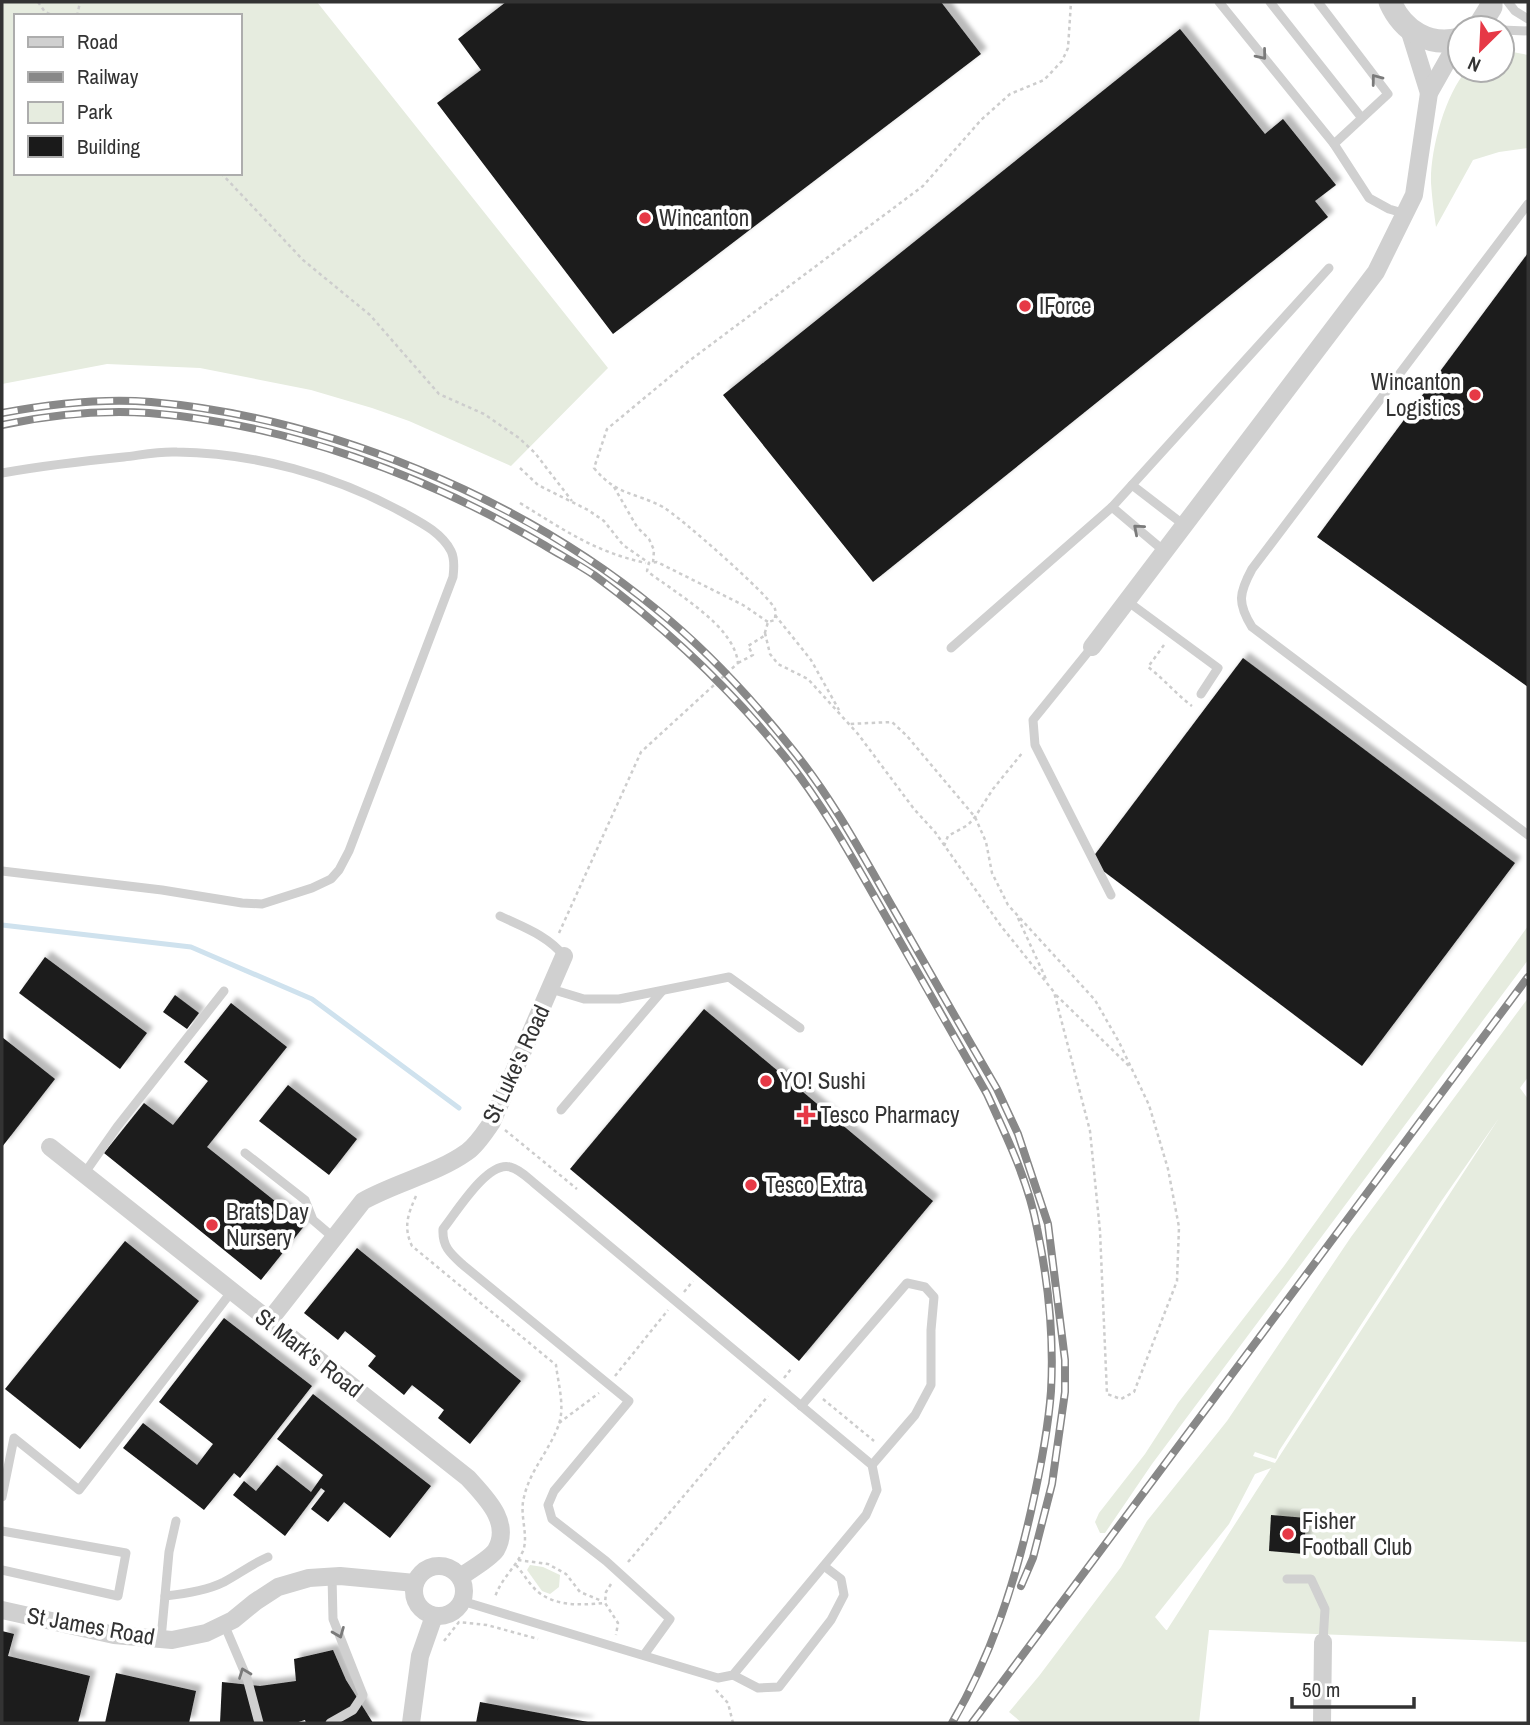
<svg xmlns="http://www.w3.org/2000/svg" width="1530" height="1725" font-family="'Archivo Narrow',sans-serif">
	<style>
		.green { fill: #e6ecdf; fill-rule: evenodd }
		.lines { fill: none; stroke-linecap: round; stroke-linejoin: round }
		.stream { stroke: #cfe2ee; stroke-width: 5 }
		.building { fill: #1a1a1a; filter: url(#shadow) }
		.path { stroke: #cdcdcd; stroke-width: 2.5; stroke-dasharray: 3.5 3.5; stroke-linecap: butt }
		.service { stroke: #d0d0d0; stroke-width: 9 }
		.minor { stroke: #d0d0d0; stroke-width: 18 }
		.tertiary { stroke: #d0d0d0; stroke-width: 23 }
		.rail-casing { stroke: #888; stroke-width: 8 }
		.rail { stroke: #fff; stroke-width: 5; stroke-dasharray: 16; stroke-linecap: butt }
		.oneway { stroke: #7a7a7a }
		.poi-dot { fill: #e63946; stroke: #fff; stroke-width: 2.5 }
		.labels { text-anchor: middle; stroke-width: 7; stroke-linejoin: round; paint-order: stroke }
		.poi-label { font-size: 23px; fill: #333; stroke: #fff; text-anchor: start }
		.street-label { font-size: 23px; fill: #333; stroke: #fff }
	</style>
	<defs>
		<filter id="shadow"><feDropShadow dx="6" dy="-6" stdDeviation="2" flood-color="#0004"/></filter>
	</defs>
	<rect width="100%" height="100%" fill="#fff"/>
	<g class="green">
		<path d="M2,2h315l291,366 -97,98 -102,-45 -37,-13 -61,-18 -111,-22 -93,-4 -105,20zM16,16h224v157h-224z"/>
		<path d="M1502,50l26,5v93l-29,4 -26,8 -37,67c-2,-14 -4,-29 -5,-44 -1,-32 14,-89 36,-113h35z"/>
		<polygon points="1528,926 1528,960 1152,1464 1105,1533 1100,1533 1095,1522 1099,1513 1145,1454 1178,1403 1284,1266"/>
		<path d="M1528,998v79l-8,11 8,11v543l-319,-12 -10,93h-177l-13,-11 30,-36 82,-109 26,-46 80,-100 124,-184zM1499,1118l-224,345 -22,-7 2,-4 21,7 3,-8 161,-248zM1271,1468l-104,162h-1l-11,-13 74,-93 26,-50z"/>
		<polygon points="530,1565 543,1567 560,1575 559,1587 550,1594 542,1591 527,1570"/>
	</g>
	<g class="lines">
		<polyline class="stream" points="2,925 191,947 312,999 459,1108"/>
	</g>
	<g class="building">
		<polygon points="506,2 941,2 981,54 613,334 437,103 481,70 458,39"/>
		<polygon points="1180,29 1265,134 1283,119 1336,185 1315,201 1328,217 873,582 723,395"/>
		<polygon points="1528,253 1528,687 1317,537"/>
		<polygon points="1243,658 1515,863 1362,1066 1090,861"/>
		<polygon points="45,957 147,1033 120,1069 19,993"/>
		<polygon points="175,995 199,1013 187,1029 163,1012"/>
		<polygon points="231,1003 287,1047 207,1147 305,1225 261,1280 104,1153 144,1103 173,1125 208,1081 184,1062"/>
		<polygon points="704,1009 933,1201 799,1361 570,1169"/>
		<polygon points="2,1037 55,1079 2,1147"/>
		<polygon points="288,1085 357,1139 329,1175 259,1121"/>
		<polygon points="125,1241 199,1301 80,1449 5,1389"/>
		<polygon points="357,1248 521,1381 470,1444 438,1418 444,1410 412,1385 404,1395 368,1366 376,1356 345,1331 338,1340 304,1313"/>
		<polygon points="224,1318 312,1386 240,1478 234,1473 204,1510 123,1448 143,1423 197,1465 213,1444 159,1402"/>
		<polygon points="313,1394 431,1486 390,1538 344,1502 328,1522 311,1509 325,1491 321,1488 285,1536 233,1495 244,1481 256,1491 277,1465 311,1492 323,1475 277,1439"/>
		<polygon points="1271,1515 1306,1518 1304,1554 1269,1551"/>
		<polygon points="2,1631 14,1634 8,1656 90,1676 78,1723 2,1723"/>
		<polygon points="333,1650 346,1680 373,1723 306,1723 305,1720 295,1723 220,1723 222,1682 260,1686 296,1681 294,1659"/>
		<polygon points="116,1673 196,1691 189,1723 105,1723"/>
		<polygon points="480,1702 588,1722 588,1723 476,1723"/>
	</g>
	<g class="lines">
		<g class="path">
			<polyline points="38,2 45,12 54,16"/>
			<polyline points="77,16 80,2"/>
			<polyline points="221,173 303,260 370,315 439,394 484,414 519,438 535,453 572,501"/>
			<polyline points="520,468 538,485 588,510 604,521 623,545 649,563"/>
			<polyline points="614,487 637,527 649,539 654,550 653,563"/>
			<path d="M520,503c44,27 75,49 126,60"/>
			<polyline points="775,615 811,660 839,710"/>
			<polyline points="765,633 770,654 778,664 808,679 858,734 914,809 935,832 1001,926 1054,992 1090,1131 1100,1231 1107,1394 1121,1399 1134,1392 1177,1281 1179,1227 1168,1169 1149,1105 1119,1042 1095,1000 1008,905 992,873 986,842 975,817 907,736 892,722 849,724"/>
			<path d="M1164,645l-16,22c17,13 28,27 44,39"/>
			<path d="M738,663l15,-8 -5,-9 16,-10 4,-14 7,-2c0,-4 1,-8 0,-11 -5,-13 -96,-93 -112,-102 -28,-15 -46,-11 -69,-39l13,-39 82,-68 234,-175 58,-66 29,-26 34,-14 18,-19 6,-13 3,-46"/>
			<polyline points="944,846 948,836 968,825 975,817 993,789 1023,752"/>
			<polyline points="1018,918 1046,979"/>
			<path d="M559,933l82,-181 97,-89c-4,-38 -63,-70 -91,-92l2,-8 8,-1 86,43 25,17"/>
			<polyline points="1056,995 1129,1066"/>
			<polyline points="505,1130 577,1189"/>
			<path d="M416,1196c-8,18 -13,31 -4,50l144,119c2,18 9,41 3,59 -9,26 -29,46 -35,73 -5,18 5,38 -1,54 -8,17 -22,28 -28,46"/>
			<polyline points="684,1292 693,1281"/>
			<polyline points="615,1376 668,1310"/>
			<polyline points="784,1378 791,1369"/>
			<polyline points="823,1399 874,1441"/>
			<polyline points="559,1423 599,1393"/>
			<polyline points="518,1560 548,1564 566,1574 580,1592 602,1601"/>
			<polyline points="628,1562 768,1396"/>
			<path d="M516,1565c7,8 14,20 22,27 19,15 45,13 67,11"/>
			<polyline points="611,1584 606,1592 605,1603 618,1623 616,1635"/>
			<polyline points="444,1641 459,1622 487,1625 538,1639"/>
			<polyline points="716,1690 728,1703 733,1723"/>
		</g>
		<g class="service">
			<polyline points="1219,2 1334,144 1369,198 1389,209 1406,214"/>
			<polyline points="1270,2 1361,117"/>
			<polyline points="1318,2 1388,94 1334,144"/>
			<polyline points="1508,2 1515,11 1528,19"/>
			<polyline points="1502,30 1528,31"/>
			<path d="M1528,204l-276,365c-13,24 -15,34 0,58l276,208"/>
			<path d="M2,473c40,-7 81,-12 122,-16 17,-2 35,-6 53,-5 78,1 157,23 225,60 18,10 39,20 49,39 4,8 3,18 2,26l-104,274 -10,19 -8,9 -19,9 -50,16 -20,-1 -80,-13 -160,-19"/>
			<polyline points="1132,485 1184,525"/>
			<polyline points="1112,507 1164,551"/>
			<polyline points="1127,601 1218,668 1201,694"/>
			<polyline points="1092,647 1033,720 1035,745 1111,895"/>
			<polyline points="951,648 1112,507 1329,268"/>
			<path d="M500,916c23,11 47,19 64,40"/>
			<polyline points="551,989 584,999 619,999 729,977 800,1028"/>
			<polyline points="561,1110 662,991"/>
			<polyline points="245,1153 305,1200 313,1220 334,1238"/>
			<polyline points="84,1174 117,1127 224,991"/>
			<polyline points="801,1406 907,1283 925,1287 934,1297 931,1330 931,1385 915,1415 872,1465"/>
			<polyline points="2,1497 14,1438 79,1490 232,1291"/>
			<polyline points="2,1531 126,1553 118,1596 2,1570"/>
			<polyline points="1287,1579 1311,1579 1325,1609 1323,1642"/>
			<path d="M165,1596c20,-2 41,-5 59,-14 15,-8 28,-18 44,-25"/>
			<path d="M462,1601l256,77 15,-3 133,-160 11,-25 -5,-25 -338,-282c-7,-6 -15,-14 -24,-16 -23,-6 -54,46 -67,62 -1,18 8,25 20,36l166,136 -75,90 -6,14 4,14 54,42 64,58 -26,36"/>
			<polyline points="224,1624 247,1678 259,1723"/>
			<polyline points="161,1639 169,1552 176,1521"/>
			<polyline points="733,1675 758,1688 779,1687 831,1620 844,1595 841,1579 824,1566"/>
			<polyline points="330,1723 353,1710 363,1695 333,1619 332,1576"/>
		</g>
		<g class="minor">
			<polyline points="1409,29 1429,93"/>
			<polyline points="1092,647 1376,272 1414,195 1429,93 1459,40"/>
			<path d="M50,1147l418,331c17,19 44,44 28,72 -5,8 -27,21 -36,27"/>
			<path d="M269,1321l94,-120c34,-19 73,-27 104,-49 10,-7 18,-20 25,-30l72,-166"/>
			<circle cx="439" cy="1591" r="25"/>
			<polyline points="2,1610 114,1635 172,1640 206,1633 233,1620 255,1602 278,1587 309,1578 340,1576 415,1583"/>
			<polyline points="411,1723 420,1656 434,1616"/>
			<polyline points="1322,1723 1323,1642"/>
		</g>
		<g class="tertiary">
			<path d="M1390,2c13,29 39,45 70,37"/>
			<polyline points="1478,28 1491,7 1491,2"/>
		</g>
		<defs>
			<g id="rail">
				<path d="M2,413c48,-9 100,-15 149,-11 175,15 370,96 505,207 51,41 96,90 136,140 40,49 70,105 101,159 35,61 69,121 104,181l21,45 30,90 17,136v32l-13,92 -19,74 -12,28"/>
				<path d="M2,425c47,-10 99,-15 147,-12 138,11 277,62 395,132 16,10 34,19 50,30 71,52 136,113 191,182 39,49 69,104 100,158 34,60 68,120 102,179 19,41 42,89 50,134 11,52 17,110 14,163 -3,41 -11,80 -20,120 -17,75 -40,145 -79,212"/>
				<polyline points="972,1723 1528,977"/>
			</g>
		</defs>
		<use href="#rail" class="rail-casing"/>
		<use href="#rail" class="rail"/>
	</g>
	<defs><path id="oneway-chevron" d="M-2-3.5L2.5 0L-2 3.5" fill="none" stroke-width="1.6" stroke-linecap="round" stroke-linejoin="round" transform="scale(1.75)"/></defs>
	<g class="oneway">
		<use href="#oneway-chevron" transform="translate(1262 55) rotate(51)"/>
		<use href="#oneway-chevron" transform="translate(1376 79) rotate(-127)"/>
		<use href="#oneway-chevron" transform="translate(1138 529) rotate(-139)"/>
		<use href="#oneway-chevron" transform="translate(339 1633) rotate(68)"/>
		<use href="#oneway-chevron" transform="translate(244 1673) rotate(-111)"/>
	</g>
	<g class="poi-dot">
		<circle cx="645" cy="218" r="7"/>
		<circle cx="1025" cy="306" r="7"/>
		<circle cx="1475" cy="395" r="7"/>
		<circle cx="766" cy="1081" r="7"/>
		<path d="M802.5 1104.5h7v7h7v7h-7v7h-7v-7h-7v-7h7z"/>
		<circle cx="751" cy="1185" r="7"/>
		<circle cx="212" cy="1225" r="7"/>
		<circle cx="1288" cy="1534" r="7"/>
	</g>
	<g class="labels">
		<g class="poi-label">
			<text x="659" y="226">Wincanton</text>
			<text x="1039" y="314">IForce</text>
			<text x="1461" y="390" text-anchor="end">Wincanton<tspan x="1461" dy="26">Logistics</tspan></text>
			<text x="780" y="1089">YO! Sushi</text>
			<text x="820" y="1123">Tesco Pharmacy</text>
			<text x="765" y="1193">Tesco Extra</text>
			<text x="226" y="1220">Brats Day<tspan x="226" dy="26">Nursery</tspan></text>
			<text x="1302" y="1529">Fisher<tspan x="1302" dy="26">Football Club</tspan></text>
		</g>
		<g class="street-label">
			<text transform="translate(516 1064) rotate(-65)" y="8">St Luke's Road</text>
			<text transform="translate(309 1353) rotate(38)" y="8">St Mark's Road</text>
			<text transform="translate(91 1626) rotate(10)" y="8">St James Road</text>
		</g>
	</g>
	<rect width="1530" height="1725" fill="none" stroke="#333333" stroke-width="7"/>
	<rect x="14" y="14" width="228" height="161" fill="#ffffff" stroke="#adadad" stroke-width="2"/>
	<rect x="28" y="37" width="35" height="10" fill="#d0d0d0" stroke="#adadad" stroke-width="2"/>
	<text x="77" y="49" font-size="21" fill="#333333">Road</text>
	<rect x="28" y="72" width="35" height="10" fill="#888888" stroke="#adadad" stroke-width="2"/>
	<text x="77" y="84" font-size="21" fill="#333333">Railway</text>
	<rect x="28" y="102" width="35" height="21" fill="#e6ecdf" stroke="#adadad" stroke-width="2"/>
	<text x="77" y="119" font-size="21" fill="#333333">Park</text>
	<rect x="28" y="136" width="35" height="21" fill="#1a1a1a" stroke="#adadad" stroke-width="2"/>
	<text x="77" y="154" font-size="21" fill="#333333">Building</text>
	<g transform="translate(1481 49) rotate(204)"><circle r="33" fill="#ffffff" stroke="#adadad" stroke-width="2"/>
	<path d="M0-5L12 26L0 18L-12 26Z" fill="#e63946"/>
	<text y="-10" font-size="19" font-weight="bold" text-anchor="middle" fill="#333333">N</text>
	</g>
	<path d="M1292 1697v10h122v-10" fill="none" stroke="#333333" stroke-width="3.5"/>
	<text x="1302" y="1697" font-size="21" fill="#333333" stroke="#ffffff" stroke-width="5" paint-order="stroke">50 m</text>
</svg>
